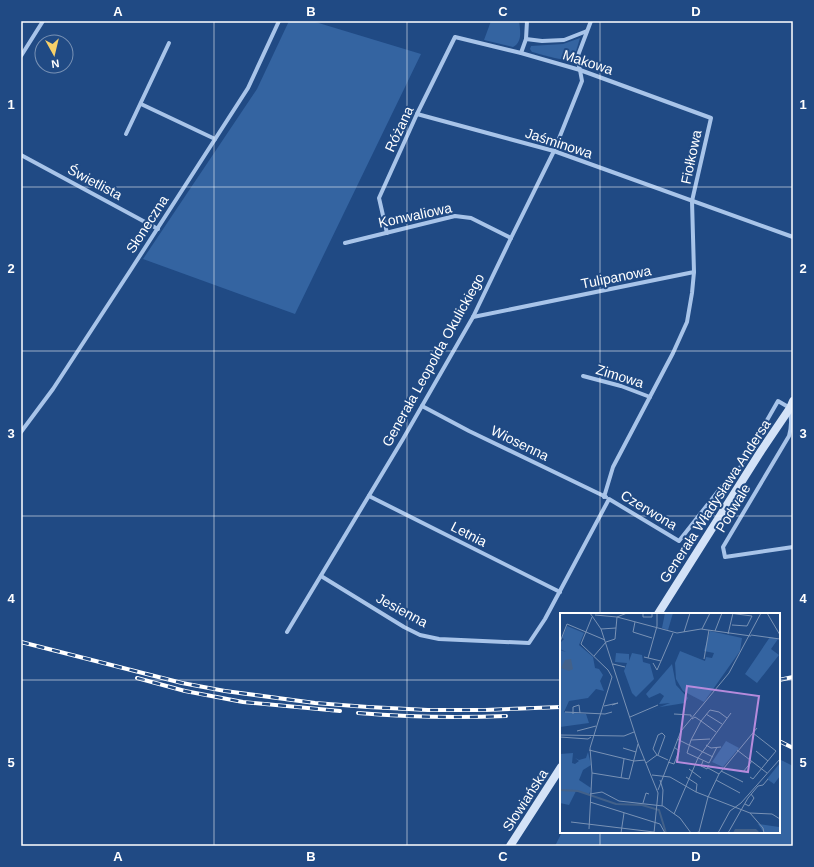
<svg xmlns="http://www.w3.org/2000/svg" width="814" height="867" font-family="Helvetica,sans-serif">
	<style>
		.green { fill: #3464a1 }
		.lines { fill: none; stroke-linecap: round; stroke-linejoin: round }
		.street { stroke: #a8c4e9; stroke-width: 4 }
		.secondary { stroke: #d3e2f7; stroke-width: 8 }
		.rail-casing { stroke: #fff; stroke-width: 4 }
		.rail { stroke: #204a84; stroke-width: 2.5; stroke-dasharray: 8; stroke-linecap: butt }
		.grid { fill: none; stroke: #fff; stroke-width: 1; stroke-opacity: 0.55 }
		.labels { text-anchor: middle; stroke-width: 4; stroke-linejoin: round; paint-order: stroke }
		.street-label { font-size: 14px; fill: #fff; stroke: #204a84 }
		.inset-river { fill: none; stroke: #42618a; stroke-width: 2 }
		.inset-road { fill: none; stroke: #7992b5; stroke-width: 1 }
		.view { fill: #b68bdc; fill-opacity: 0.15; stroke: #b68bdc; stroke-width: 2 }
		.inset-edge { fill: none; stroke: #fff; stroke-width: 2 }
		.neatline { fill: none; stroke: #fff; stroke-width: 1.5 }
		.grid-label { font-size: 13px; text-anchor: middle; font-weight: bold; fill: #fff }
	</style>
	<rect width="100%" height="100%" fill="#204a84"/>
	<g class="green">
		<polygon points="289,21 312,21 421,54 295,314 143,259 257,89"/>
		<path d="M491,21h28c1,9 4,21 -6,26l-29,-7z"/>
		<path d="M580,38c-2,6 -4,17 -9,21 -6,3 -31,-5 -39,-7l-2,-3 1,-3 32,-2z"/>
		<polygon points="779,759 793,766 793,846 555,846 562,832 779,832"/>
	</g>
	<g class="lines">
		<g class="street">
			<polyline points="526,39 542,41 564,40 587,31"/>
			<polyline points="521,53 526,39 527,21"/>
			<polyline points="21,56 43,21"/>
			<polyline points="141,104 215,139"/>
			<polyline points="417,114 554,151 793,237"/>
			<polyline points="126,134 169,43"/>
			<polyline points="21,155 158,229"/>
			<polyline points="387,233 379,198 417,114 455,37 521,53 580,70 711,118 692,201 694,272 473,317"/>
			<polyline points="345,243 455,216 471,218 511,238"/>
			<polyline points="583,376 621,386 650,397"/>
			<polyline points="422,406 469,431 606,497"/>
			<polyline points="21,432 53,389 132,268 248,88 279,21"/>
			<polyline points="369,496 560,592"/>
			<polyline points="604,497 613,467 673,353 687,322 692,293 694,272"/>
			<path d="M321,576l83,51 16,8 19,4 90,4 16,-24 64,-120 70,42 44,-56 15,-14 40,-70 12,7c1,10 2,18 -1,28l-66,111 2,10 68,-10"/>
			<polyline points="287,632 403,439 473,317 511,238 554,151 582,81 580,70 577,58 591,21"/>
		</g>
		<g class="secondary">
			<polyline points="658,614 761,451 790,408 793,401"/>
			<polyline points="510,846 561,767"/>
		</g>
		<defs>
			<g id="rail">
				<polyline points="21,642 182,683 225,691 315,703 368,707 428,710 485,710 561,707"/>
				<polyline points="137,678 185,691 243,702 340,711"/>
				<polyline points="779,680 793,677"/>
				<path d="M358,713c49,4 98,5 148,3"/>
				<polyline points="779,741 793,748"/>
			</g>
		</defs>
		<use href="#rail" class="rail-casing"/>
		<use href="#rail" class="rail"/>
	</g>
	<path class="grid" d="M214,21v825M407,21v825M600,21v593M21,187h772M21,351h772M21,516h772M21,680h540M779,680h14M600,832v14"/>
	<g class="labels">
		<g class="street-label">
			<text transform="translate(588 62) rotate(18)" y="5">Makowa</text>
			<text transform="translate(399 129) rotate(-65)" y="5">Różana</text>
			<text transform="translate(559 143) rotate(18)" y="5">Jaśminowa</text>
			<text transform="translate(691 157) rotate(-78)" y="5">Fiołkowa</text>
			<text transform="translate(95 182) rotate(28)" y="5">Świetlista</text>
			<text transform="translate(415 215) rotate(-12)" y="5">Konwaliowa</text>
			<text transform="translate(147 224) rotate(-57)" y="5">Słoneczna</text>
			<text transform="translate(616 277) rotate(-11)" y="5">Tulipanowa</text>
			<text transform="translate(433 360) rotate(-61)" y="5">Generała Leopolda Okulickiego</text>
			<text transform="translate(620 376) rotate(17)" y="5">Zimowa</text>
			<text transform="translate(520 443) rotate(26)" y="5">Wiosenna</text>
			<text transform="translate(715 501) rotate(-57)" y="5">Generała Władysława Andersa</text>
			<text transform="translate(733 508) rotate(-59)" y="5">Podwale</text>
			<text transform="translate(649 510) rotate(31)" y="5">Czerwona</text>
			<text transform="translate(469 534) rotate(27)" y="5">Letnia</text>
			<text transform="translate(402 610) rotate(28)" y="5">Jesienna</text>
			<text transform="translate(525 800) rotate(-57)" y="5">Słowiańska</text>
		</g>
	</g>
	<g transform="translate(560 613)">
		<rect width="220" height="220" fill="#204a84"/>
		<path d="M105,0h8l-5,17 -6,-2zM7,13l17,7 -5,12 14,12 2,11 4,1 4,6 -3,6 4,10 -8,-2 -8,9 -19,3 -5,11 22,2 3,9 -29,4v-77l6,2 -6,-3v-6l4,-4 -2,-1zM150,18l32,7 -2,13 -36,51 -21,-11 -7,-12 -1,-16 5,-12 25,10 1,-4 6,1 2,-5 -10,-2zM210,24l8,2 -7,10 8,6 -22,28 -12,-9zM56,40l13,1v7l3,-8 10,2 1,7 7,2 4,15 -18,18 -4,-4 -8,-22 3,-8 -12,-1zM112,51l4,21 12,13 -3,5 -25,4 -29,11 39,-15 -11,1 5,-8 -4,-3 -11,5 -3,-4zM166,128l13,7 -16,19 -11,-5zM28,139l3,13 -8,5 -4,10 12,8 -2,7 -13,-4 -7,14 -9,-2v-49l13,-1 -1,10 3,1 4,-3 -4,-3 4,2 7,-2zM220,150v13l-6,8 -7,-5zM198,211l21,3 1,6h-16z" fill="#3464a1"/>
		<path d="M11,46l2,10 -4,2 -8,-3 4,-8zM175,216h21l4,4h-27z" fill="#42618a"/>
		<path class="inset-river" d="M0,177l18,1 38,13 26,1 17,5 7,23"/>
		<path class="inset-road" d="M30,0l11,16 38,117 19,47 -4,40M83,0v4h9v-4M169,0l23,3 -5,10 -15,-1M207,0l13,22M35,2l22,2 60,16 24,-4 50,7M75,9l-2,10 19,6M7,11l38,16M41,16l15,-1M142,16l8,-16M155,18l7,-18M124,19l6,-19M168,21l5,-21M191,22l29,4M0,29l7,-18M46,29l9,-3 2,-22 10,-4M34,43l12,-14M84,44l17,4 -4,9 -4,-7M88,45l9,-32v-13M144,46l5,-29M101,48l12,-28M53,51l12,3M44,93l14,-3 -6,2M5,99l40,2 7,-2M13,101v-7l6,-2 1,8M114,101l17,1v2M146,101l16,10M70,104l28,-12M132,106l3,-2 6,4 9,-11 9,2 8,6M141,108l15,11M17,118l19,-5M0,122l64,1 10,-4M0,124l28,2 3,-2M117,126l36,18M150,126l-19,1 -4,13 22,10 8,-16M131,127l10,-19M146,132l5,3 10,-1M63,135l13,4M29,137l45,11 11,-1M177,137l30,23M196,138l12,10M98,142l7,-19 -3,-3 -4,2 -5,14 4,6 11,5M143,148l-2,5 6,3 2,-4M108,149l6,2 5,-13 -5,-4M86,150l11,-8M148,155l11,6M129,156l12,9M161,158l22,11M183,159l9,-11M32,160l37,6 9,-35M92,162l18,2 26,15 54,21 22,1 8,5M126,164l11,7 -1,8M190,164l3,2 23,-28 -23,-18M61,165l3,-19M100,167l3,10 -1,16M156,167l24,13M98,177l23,-59 48,-58 32,-60M30,181l12,-2 17,9 44,5 17,12 11,15M30,189l70,22 5,9M83,190l3,-10 3,1M185,191l4,2 5,-8 -3,-4M190,200l13,15 1,5M114,201l24,-56 33,-45M11,209l83,10M29,216l3,-56 -2,-25 22,-71 -4,-7 -27,-26 11,-27M61,220l3,-20M135,220l4,-1 9,-35 11,-23 38,-46M158,220l12,-22 11,-8 39,-44M168,220l20,-35 10,-12 5,-1 5,-6"/>
		<path class="view" d="M127,73l72,10 -11,76 -71,-10z"/>
		<rect width="220" height="220" class="inset-edge"/>
	</g>
	<rect width="814" height="867" fill="none" stroke="#204a84" stroke-width="44"/>
	<g transform="translate(54 54) rotate(172)"><circle r="19" fill="#204a84" stroke="#7992b5"/>
	<path d="M0-3L7 15L0 10L-7 15Z" fill="#f6d069"/>
	<text y="-6" font-size="11" font-weight="bold" text-anchor="middle" fill="#ffffff">N</text>
	</g>
	<rect x="22" y="22" width="770" height="823" class="neatline"/>
	<g class="grid-label">
		<text x="118" y="16">A</text>
		<text x="311" y="16">B</text>
		<text x="503" y="16">C</text>
		<text x="696" y="16">D</text>
		<text x="11" y="109">1</text>
		<text x="803" y="109">1</text>
		<text x="11" y="273">2</text>
		<text x="803" y="273">2</text>
		<text x="11" y="438">3</text>
		<text x="803" y="438">3</text>
		<text x="11" y="603">4</text>
		<text x="803" y="603">4</text>
		<text x="11" y="767">5</text>
		<text x="803" y="767">5</text>
		<text x="118" y="861">A</text>
		<text x="311" y="861">B</text>
		<text x="503" y="861">C</text>
		<text x="696" y="861">D</text>
	</g>
</svg>
